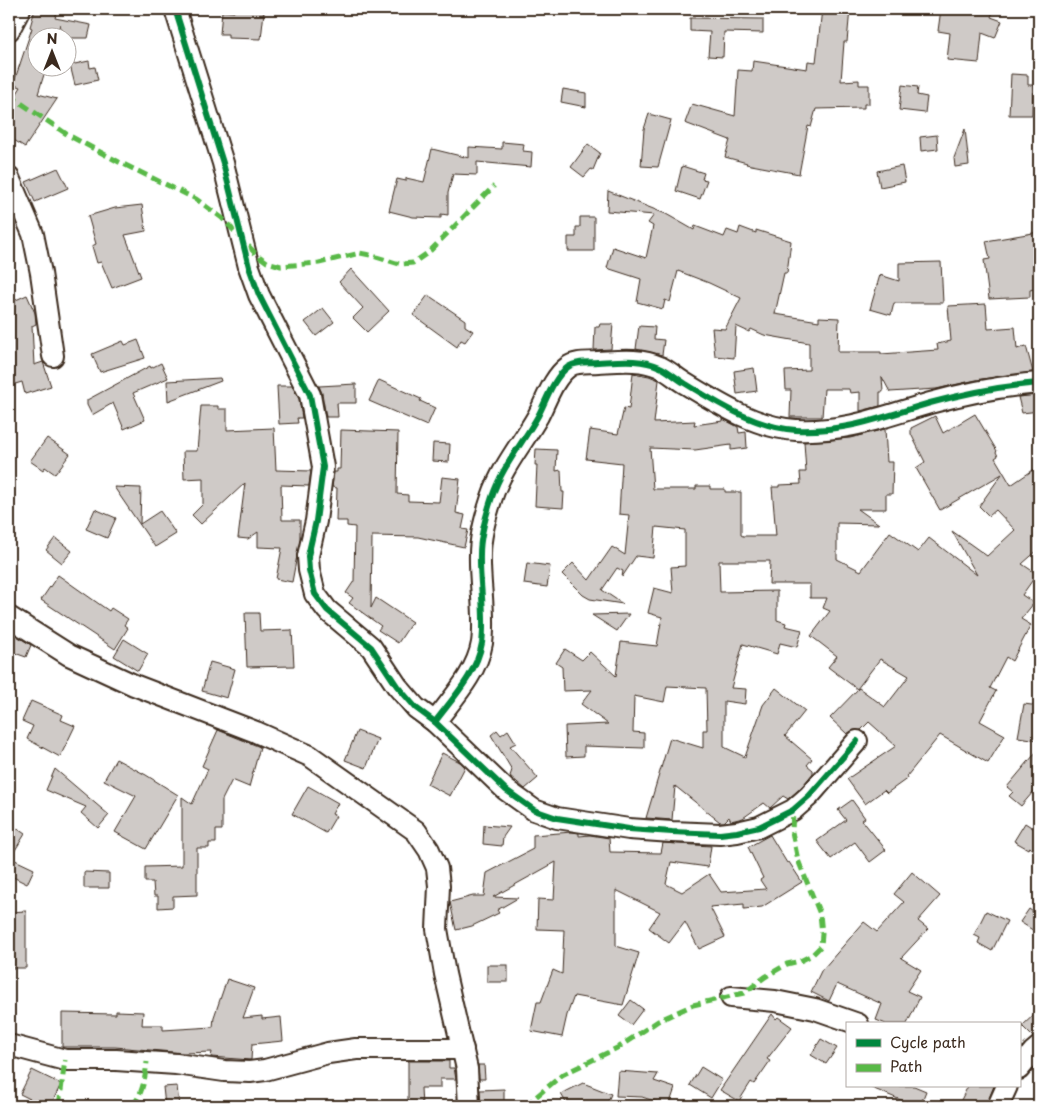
<svg xmlns="http://www.w3.org/2000/svg" width="1048" height="1115" font-family="'Playpen Sans',sans-serif">
	<style>
		.building { fill: #cfcac7; stroke: #3b2a1e }
		.lines { fill: none; stroke-linecap: round; stroke-linejoin: round }
		.minor-casing { stroke: #3b2a1e; stroke-width: 24 }
		.minor { stroke: #fff; stroke-width: 20 }
		.quiet { stroke: #58b947; stroke-width: 5; stroke-dasharray: 10 5; stroke-linecap: butt }
		.cycleway-casing { stroke: #fff; stroke-width: 9 }
		.cycleway { stroke: #00873e; stroke-width: 6 }
	</style>
	<rect width="100%" height="100%" fill="#fff"/>
	<filter id="ink" filterUnits="userSpaceOnUse"><feTurbulence type="fractalNoise" baseFrequency=".02" numOctaves="2"/><feDisplacementMap in="SourceGraphic" scale="10" xChannelSelector="R" yChannelSelector="G"/><feConvolveMatrix kernelMatrix="1 2 1 2 8 2 1 2 1" color-interpolation-filters="sRGB"/></filter>
	<g filter="url(#ink)">
		<g class="building">
			<polygon points="35,9 58,9 55,18 91,25 88,38 63,38 60,24 56,38 38,38 38,68 46,68 38,94 57,99 25,147 9,137 9,106 21,87 13,85 32,28 30,27"/>
			<polygon points="234,9 264,12 261,39 228,38 228,34 220,34 222,11 234,12"/>
			<polygon points="822,9 850,9 847,42 844,42 841,81 859,80 859,85 869,85 869,104 864,104 864,108 816,109 811,127 808,126 799,174 746,164 747,163 725,157 730,140 685,123 692,104 735,116 738,70 752,71 753,61 807,69 808,61 816,62"/>
			<polygon points="941,9 994,9 991,17 1002,21 995,38 982,33 979,63 947,60 950,33 938,31"/>
			<polygon points="690,18 763,19 763,33 724,32 723,57 708,56 710,32 690,31"/>
			<polygon points="89,61 90,68 95,67 98,80 75,85 70,65"/>
			<polygon points="1011,74 1028,75 1028,85 1033,85 1032,115 1009,115"/>
			<polygon points="902,85 918,87 917,95 927,97 925,113 899,110"/>
			<polygon points="563,89 586,93 586,107 561,102"/>
			<polygon points="649,114 671,120 658,167 641,166 644,129"/>
			<polygon points="965,129 969,165 955,167 954,158"/>
			<polygon points="937,135 938,149 921,151 920,137"/>
			<polygon points="502,142 524,144 523,151 532,152 531,167 477,162 477,175 453,174 448,193 448,215 441,214 441,218 413,217 389,211 397,179 406,181 406,178 424,182 432,149 469,158 469,147 502,149"/>
			<polygon points="588,144 600,153 593,170 591,169 584,177 571,167"/>
			<polygon points="682,166 704,173 702,179 707,180 700,199 676,191"/>
			<polygon points="902,166 905,182 880,187 877,171"/>
			<polygon points="58,168 68,188 35,202 26,182"/>
			<polygon points="608,191 666,214 694,230 695,226 724,237 727,230 738,234 740,227 756,233 756,230 791,241 787,273 784,273 775,314 819,321 819,317 839,318 838,352 881,352 881,354 938,350 937,344 951,341 948,306 986,304 988,329 1015,327 1017,349 1026,346 1033,372 982,379 936,389 890,392 882,377 883,392 880,392 880,406 860,411 860,392 850,393 849,389 824,389 822,417 790,417 791,390 786,390 785,371 809,370 809,343 764,335 751,329 749,332 736,326 734,358 715,356 712,328 725,329 741,298 709,283 678,271 670,302 665,300 663,309 637,302 641,279 607,268 613,247 646,258 653,226 648,223 654,215 607,211"/>
			<polygon points="142,205 146,231 125,235 141,277 112,288 101,262 97,263 92,246 96,244 88,216 115,208"/>
			<polygon points="580,217 594,217 594,251 568,251 568,237 576,237 576,227 580,227"/>
			<polygon points="1039,232 1039,288 1030,290 1030,297 989,299 984,260 990,259 986,241"/>
			<polygon points="941,262 943,303 894,303 891,315 870,309 880,275 899,281 899,263"/>
			<polygon points="351,269 389,311 367,332 353,318 363,308 339,282"/>
			<polygon points="27,295 35,313 36,324 32,326 34,365 43,362 51,386 25,394 22,382 12,385 10,336 9,336 9,303"/>
			<polygon points="428,295 465,320 465,326 473,331 465,342 461,340 457,347 413,315"/>
			<polygon points="323,308 334,322 316,336 305,322"/>
			<polygon points="600,324 613,324 611,349 594,350 595,327 599,327"/>
			<polygon points="639,326 655,327 654,339 664,340 662,355 636,349"/>
			<polygon points="138,340 145,358 100,372 92,354 123,341 125,345"/>
			<polygon points="161,363 168,378 133,393 145,420 124,429 113,403 92,415 87,405 87,400 150,366 151,368"/>
			<polygon points="754,368 757,391 737,394 734,371"/>
			<polygon points="633,373 649,376 659,380 654,423 695,421 694,425 723,421 723,419 738,427 739,433 746,432 747,448 731,450 731,445 695,450 650,448 653,489 696,489 696,486 710,486 710,489 725,489 725,492 741,492 741,535 743,536 776,536 772,487 779,487 779,485 801,484 800,472 806,472 804,442 850,438 885,429 887,462 893,462 892,494 886,494 886,509 858,509 879,524 837,523 837,559 861,571 890,532 918,552 929,538 977,575 952,531 987,556 1015,530 996,510 989,516 979,506 1002,474 940,510 916,468 925,462 911,434 911,428 935,416 943,433 975,414 997,451 996,452 998,456 995,458 1011,485 1039,466 1039,549 1022,564 1037,574 1022,595 1034,603 1021,619 1031,625 1012,661 1006,657 990,688 996,691 980,721 1005,735 988,763 940,735 907,776 908,778 887,793 884,790 865,804 847,779 896,746 869,722 861,730 854,730 847,734 830,718 859,688 885,707 909,676 880,659 857,689 828,667 837,656 811,636 830,611 823,608 827,598 810,598 810,584 769,584 770,561 719,561 720,592 777,591 777,620 786,623 785,626 802,630 797,647 780,643 777,654 743,644 731,688 746,689 745,704 724,701 724,747 745,757 763,705 776,688 805,711 785,736 812,759 807,765 813,770 813,773 801,788 788,799 783,796 770,808 764,803 743,818 731,821 729,817 724,822 720,822 675,786 672,820 646,818 670,738 703,748 703,730 707,730 706,688 667,686 664,702 634,696 633,732 644,733 644,748 584,746 584,756 566,757 565,726 608,724 581,704 592,690 563,691 562,667 556,663 565,649 582,660 590,652 616,676 621,642 657,646 662,617 648,613 654,588 673,593 671,567 685,566 685,530 656,527 653,558 636,556 622,577 623,571 617,568 602,590 623,604 590,599 583,595 562,574 573,563 589,580 612,547 625,555 629,515 619,514 622,463 586,459 590,430 618,434 624,408 629,409"/>
			<polygon points="220,378 221,381 168,401 167,381"/>
			<polygon points="379,380 421,399 420,401 435,408 427,426 369,401"/>
			<polygon points="356,384 356,403 337,403 338,417 326,417 322,393 319,386"/>
			<polygon points="277,386 292,386 299,399 302,418 297,418 298,423 279,424"/>
			<polygon points="1039,395 1039,411 1022,413 1018,397"/>
			<polygon points="201,406 218,406 218,409 227,409 227,430 274,428 276,470 311,471 309,486 281,485 282,520 300,520 300,540 292,582 276,579 282,548 258,547 258,532 248,539 238,538 245,483 201,524 192,515 203,504 203,478 184,479 183,451 197,451"/>
			<polygon points="341,430 398,432 397,494 408,495 408,501 439,502 442,477 460,479 456,513 465,515 462,529 468,530 464,547 418,537 372,536 371,608 376,598 412,622 398,643 378,630 381,626 349,603 353,598 346,593 354,581 355,527 347,526 347,521 336,521 337,488 332,487 334,472 337,472 337,469 340,469"/>
			<polygon points="47,438 70,454 55,474 45,467 43,470 30,461"/>
			<polygon points="433,443 450,444 449,462 432,461"/>
			<polygon points="536,449 557,450 556,471 561,470 562,492 564,492 563,508 535,506 537,465 535,465"/>
			<polygon points="114,487 141,488 140,524 160,511 176,534 155,547"/>
			<polygon points="95,509 116,518 107,538 86,529"/>
			<polygon points="55,538 72,551 62,563 46,550"/>
			<polygon points="527,563 550,566 547,587 524,584"/>
			<polygon points="58,575 109,611 111,608 128,619 124,625 128,628 115,649 41,600"/>
			<polygon points="245,613 259,613 260,631 292,630 294,666 247,667"/>
			<polygon points="629,614 617,631 592,615"/>
			<polygon points="9,631 31,645 26,657 9,651"/>
			<polygon points="124,639 148,654 138,671 114,656"/>
			<polygon points="210,662 235,669 227,698 202,691"/>
			<polygon points="31,701 63,715 61,720 75,726 60,757 27,739 33,726 22,721"/>
			<polygon points="1024,704 1039,706 1039,740 1018,737"/>
			<polygon points="218,730 260,747 249,787 232,780 222,800 222,830 216,830 216,843 209,843 209,848 197,848 197,895 173,896 173,907 158,908 158,896 154,896 153,882 145,882 145,867 182,866 182,797 192,804 208,769 202,766"/>
			<polygon points="497,730 501,735 508,730 516,743 510,746 538,778 525,789 510,776 512,770 491,735"/>
			<polygon points="357,731 378,739 366,768 345,760"/>
			<polygon points="1039,749 1039,785 1021,806 1009,796 1013,792 1007,787"/>
			<polygon points="442,753 460,762 465,767 450,796 427,784"/>
			<polygon points="116,759 146,775 178,795 146,849 115,832 136,796 104,780"/>
			<polygon points="55,769 109,815 98,828 81,813 86,807 46,790"/>
			<polygon points="308,786 338,803 332,814 336,816 326,833 292,814"/>
			<polygon points="852,800 865,818 862,820 886,850 870,862 855,842 831,859 817,841 846,820 838,810"/>
			<polygon points="9,823 25,834 9,860"/>
			<polygon points="1025,823 1039,832 1039,840 1033,850 1029,847 1028,849 1014,841"/>
			<polygon points="484,825 510,827 503,837 502,846 483,844"/>
			<polygon points="572,832 579,833 579,836 590,835 609,838 610,852 661,853 663,843 711,846 708,867 671,862 666,884 682,892 709,874 721,892 766,889 760,880 763,878 748,847 770,835 787,863 789,862 802,882 762,907 744,909 744,904 710,907 725,937 699,949 685,922 669,943 649,928 660,912 616,890 616,946 639,953 623,1005 574,996 567,1015 562,1037 531,1031 537,1002 541,1002 553,970 562,974 564,930 537,929 538,899 554,900 556,862 493,897 518,898 497,910 499,913 472,926 456,930 450,902 473,896 484,896 487,873 533,849 533,835"/>
			<polygon points="15,860 34,869 27,884 9,875"/>
			<polygon points="84,872 109,873 109,888 84,888"/>
			<polygon points="912,872 940,896 918,921 928,929 901,958 921,970 907,991 920,997 907,1024 886,1024 876,1020 882,1004 837,984 829,1001 811,992 822,969 823,969 864,922 877,932 904,902 894,894"/>
			<polygon points="1029,909 1039,916 1039,934 1020,922"/>
			<polygon points="26,911 26,968 9,968 9,912"/>
			<polygon points="986,911 1007,921 992,951 978,943 980,938 974,935"/>
			<rect x="487" y="965" width="21" height="17"/>
			<polygon points="227,979 254,988 243,1018 262,1016 262,1019 281,1017 283,1041 252,1044 251,1060 211,1057 212,1052 184,1053 115,1047 62,1047 62,1013 116,1014 116,1011 143,1012 142,1025 163,1025 163,1030 213,1027 214,1017"/>
			<polygon points="631,1000 643,1009 631,1025 619,1016"/>
			<polygon points="1039,1010 1039,1035 1033,1037 1022,1026"/>
			<polygon points="772,1014 776,1019 778,1017 792,1027 767,1059 770,1061 754,1084 751,1082 739,1101 720,1090"/>
			<polygon points="821,1039 837,1048 826,1064 811,1055"/>
			<polygon points="408,1061 449,1061 449,1068 454,1068 456,1079 440,1079 440,1088 421,1088 422,1106 408,1106"/>
			<polygon points="478,1065 484,1065 485,1079 479,1079"/>
			<polygon points="701,1067 722,1080 711,1098 690,1085"/>
			<polygon points="32,1070 61,1084 51,1105 44,1102 42,1105 20,1094"/>
			<polygon points="618,1071 658,1074 654,1081 675,1088 669,1106 642,1097 616,1096"/>
			<polygon points="583,1083 611,1094 606,1106 568,1106 561,1094"/>
			<polygon points="177,1086 179,1106 165,1106 163,1087"/>
			<polygon points="867,1086 914,1086 926,1091 920,1106 915,1106"/>
			<polygon points="968,1086 994,1086 986,1106 958,1106"/>
			<polygon points="504,1089 504,1106 481,1106 480,1090"/>
		</g>
		<g class="lines">
			<defs>
				<g id="minor">
					<polyline points="175,9 223,163 249,267 259,295 310,395 323,467 316,521 308,556 309,570 315,594 327,610 371,647 397,686 416,708 435,722 506,790 534,810 557,818 629,829 672,832 720,834 737,832 759,827 793,810 809,796 857,741"/>
					<polyline points="9,30 20,9"/>
					<polyline points="9,178 33,234 41,273 53,356"/>
					<polyline points="9,617 69,655 134,685 256,732 310,756 416,831 429,850 437,868 439,886 437,929 445,974 467,1069 469,1106"/>
					<path d="M435,722c17,-23 42,-49 47,-79 4,-30 -3,-60 -2,-89 0,-19 6,-39 12,-57 10,-30 30,-53 46,-81 8,-15 15,-38 30,-49 8,-6 21,-4 30,-5 20,-1 43,-4 62,5 9,4 17,12 26,17 33,20 71,44 110,46 51,2 86,-13 134,-27 36,-10 72,-17 109,-20"/>
					<polyline points="731,997 775,1001 815,1009 858,1024"/>
					<polyline points="9,1045 65,1060 116,1060 176,1064 224,1071 250,1072 265,1070 328,1053 356,1049 463,1049"/>
					<polyline points="1019,1069 1033,1052 1039,1047"/>
					<polyline points="998,1106 1007,1086"/>
				</g>
			</defs>
			<use href="#minor" class="minor-casing"/>
			<use href="#minor" class="minor"/>
			<g class="quiet">
				<polyline points="9,95 68,135 119,162 196,199 222,218 255,253 267,262 281,266 319,263 360,253 370,255 399,264 413,263 429,252 494,186"/>
				<polyline points="59,1106 65,1060"/>
				<path d="M132,1106c11,-12 13,-28 15,-44"/>
				<polyline points="525,1106 562,1075 619,1047 658,1021 693,1005 744,993 765,977 787,964 800,961 812,955 821,946 822,934 820,914 798,860 792,832 793,810"/>
			</g>
			<defs>
				<g id="cycleway">
					<polyline points="175,9 223,163 249,267 259,295 310,395 323,467 316,521 308,556 309,570 315,594 327,610 371,647 397,686 416,708 435,722 506,790 534,810 557,818 629,829 672,832 720,834 737,832 759,827 793,810 809,796 857,741"/>
					<path d="M435,722c17,-23 42,-49 47,-79 4,-30 -3,-60 -2,-89 0,-19 6,-39 12,-57 10,-30 30,-53 46,-81 8,-15 15,-38 30,-49 8,-6 21,-4 30,-5 20,-1 43,-4 62,5 9,4 17,12 26,17 33,20 71,44 110,46 51,2 86,-13 134,-27 36,-10 72,-17 109,-20"/>
				</g>
			</defs>
			<use href="#cycleway" class="cycleway-casing"/>
			<use href="#cycleway" class="cycleway"/>
		</g>
	</g>
	<rect width="1048" height="1115" fill="none" stroke="#fff" stroke-width="30"/>
	<rect x="15" y="15" width="1018" height="1085" fill="none" stroke="#3b2a1e" stroke-width="2" filter="url(#ink)"/>
	<rect x="846" y="1022" width="175" height="65" fill="#ffffff" stroke="#b1aaa5"/>
	<rect x="856" y="1039" width="25" height="8" fill="#00873e" stroke="#b1aaa5"/>
	<text x="890" y="1048" font-size="15" fill="#3b2a1e">Cycle path</text>
	<rect x="856" y="1064" width="25" height="8" fill="#58b947" stroke="#b1aaa5"/>
	<text x="890" y="1072" font-size="15" fill="#3b2a1e">Path</text>
	<g transform="translate(52 52)"><circle r="24" fill="#ffffff" stroke="#b1aaa5"/>
	<path d="M0-4L9 19L0 12L-9 19Z" fill="#3b2a1e"/>
	<text y="-8" font-size="14" font-weight="bold" text-anchor="middle" fill="#3b2a1e">N</text>
	</g>
</svg>
